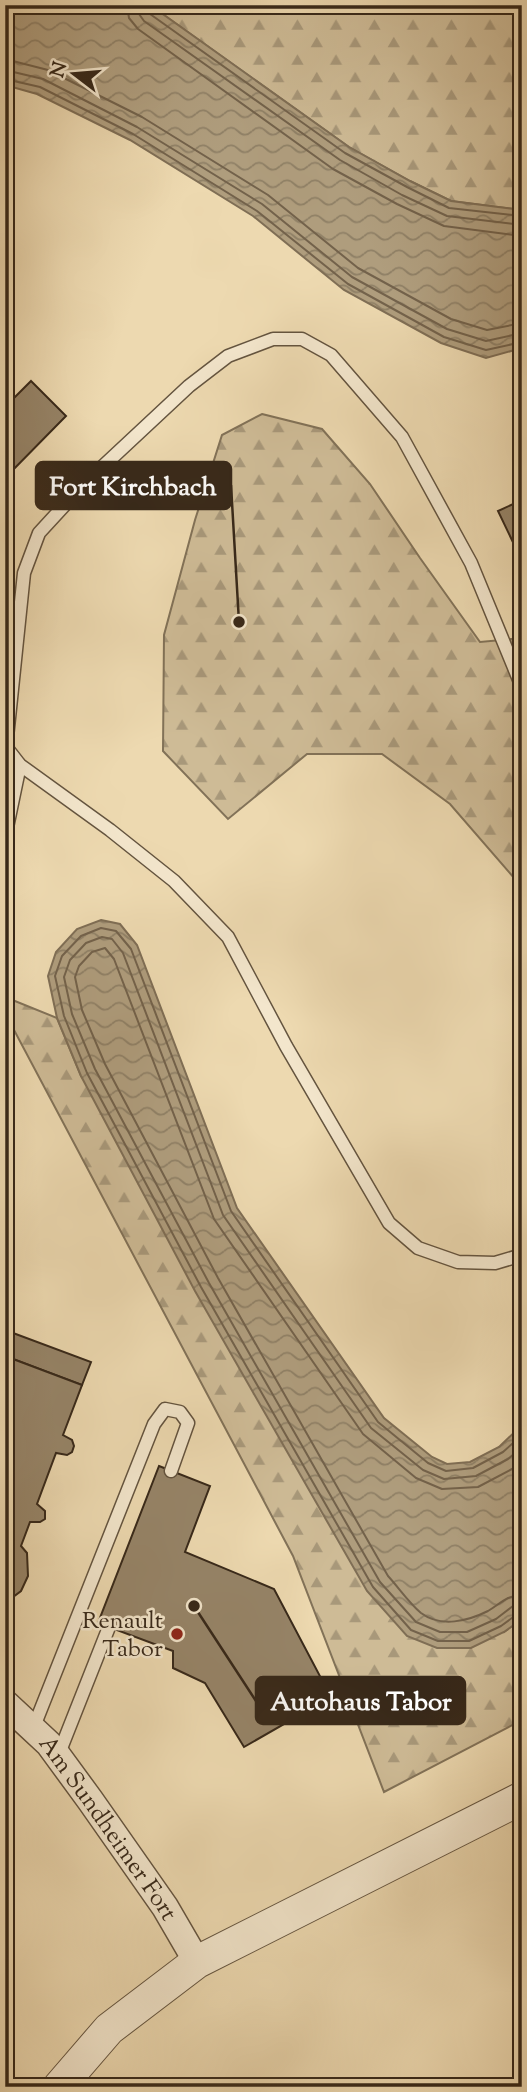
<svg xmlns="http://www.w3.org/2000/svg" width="527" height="2092" font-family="'Sorts Mill Goudy',serif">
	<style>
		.forest { fill: url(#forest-firs); stroke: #827258; stroke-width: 2 }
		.water { fill: url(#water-waves); stroke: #7f6e55; stroke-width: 2 }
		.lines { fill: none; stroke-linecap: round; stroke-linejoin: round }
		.shore { stroke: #73624b; stroke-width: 2 }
		.building { fill: #968468; stroke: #372819; stroke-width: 2 }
		.service-casing { stroke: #64543f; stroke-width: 15 }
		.minor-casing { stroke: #64543f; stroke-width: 29 }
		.tertiary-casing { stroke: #64543f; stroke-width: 34 }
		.service { stroke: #f3e6cc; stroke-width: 12 }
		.minor { stroke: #f3e6cc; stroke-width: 26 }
		.tertiary { stroke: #f3e6cc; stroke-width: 32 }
		.poi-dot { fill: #8f2418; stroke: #f3e6cc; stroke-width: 2.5 }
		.labels { text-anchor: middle; stroke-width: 5; stroke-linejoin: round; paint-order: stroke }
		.poi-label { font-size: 24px; fill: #372819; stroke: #f3e6cc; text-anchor: end }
		.street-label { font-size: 24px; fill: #372819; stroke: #f3e6cc }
		.leader { fill: none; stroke: #372819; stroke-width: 2.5 }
		.callout-dot { fill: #372819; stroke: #f3e6cc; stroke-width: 2.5 }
		.callout { fill: #372819; stroke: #372819; stroke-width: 2.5 }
		.callout-label { font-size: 26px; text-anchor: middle; font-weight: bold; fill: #fff }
	</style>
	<defs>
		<pattern id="forest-firs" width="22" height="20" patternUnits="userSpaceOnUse" patternTransform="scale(1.75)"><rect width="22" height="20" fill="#cebb96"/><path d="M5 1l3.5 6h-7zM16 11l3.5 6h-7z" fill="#a8987a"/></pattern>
		<pattern id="water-waves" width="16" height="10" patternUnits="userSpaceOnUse" patternTransform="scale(1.75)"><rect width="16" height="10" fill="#af9d7d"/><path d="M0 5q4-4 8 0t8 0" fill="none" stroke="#8f8066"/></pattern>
	</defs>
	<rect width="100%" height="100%" fill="#edd9b0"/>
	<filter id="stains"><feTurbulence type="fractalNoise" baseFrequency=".00286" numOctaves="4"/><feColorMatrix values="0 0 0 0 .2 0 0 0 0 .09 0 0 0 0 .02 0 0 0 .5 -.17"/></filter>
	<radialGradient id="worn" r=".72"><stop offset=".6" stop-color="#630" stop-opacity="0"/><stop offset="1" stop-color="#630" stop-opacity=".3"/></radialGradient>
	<g class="forest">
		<polygon points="150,5 522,5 522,210 451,201 410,181 349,147"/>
		<polygon points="262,414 322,429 370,484 420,558 480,642 522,638 522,695 514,693 522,718 522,873 515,879 450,804 382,754 307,754 228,819 163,751 164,635 195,520 222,435"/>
		<polygon points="5,997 57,1018 81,1076 504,1632 522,1619 522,1720 384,1792 293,1556 5,1013"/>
	</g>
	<g class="water">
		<polygon points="5,5 150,5 349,147 410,181 451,201 522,210 522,348 486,358 441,343 344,290 253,216 130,140 37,94 5,85"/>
		<polygon points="101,920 120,924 137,945 237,1208 384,1418 432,1457 447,1464 470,1462 499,1447 522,1425 522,1619 504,1632 471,1648 437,1648 407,1636 367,1591 195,1291 81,1076 57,1018 48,976 56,952 77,929"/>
	</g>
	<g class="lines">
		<g class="shore">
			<polyline points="127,5 129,18 138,29 333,169 397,204 444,226 522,236"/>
			<polyline points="138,5 139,14 144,21 340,160 402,195 447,216 522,225"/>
			<polyline points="147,5 150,14 345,153 407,187 449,208 522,216"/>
			<polyline points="5,59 48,70 142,117 268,195 358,268 451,319 487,330 522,323"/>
			<polyline points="5,70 43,79 137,127 262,204 352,277 447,329 486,341 522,333"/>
			<polyline points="5,79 40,87 133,134 257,211 348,284 444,337 486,350 522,342"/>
			<polyline points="522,1435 503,1452 473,1468 446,1471 428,1463 378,1422 231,1211 131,949 116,931 101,928 81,936 62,956 55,976 64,1016 87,1073 201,1287 373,1587 411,1630 438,1641 469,1641 501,1626 516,1615 522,1614"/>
			<polyline points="522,1447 508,1459 476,1476 444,1479 423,1470 371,1428 223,1215 123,953 112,939 102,937 86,943 70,960 64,977 72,1014 95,1069 209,1283 380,1582 416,1622 440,1632 467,1632 496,1619 513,1606 522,1605"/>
			<path d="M522,1461l-10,8 -34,18 -36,2 -26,-11 -53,-44 -149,-215 -100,-260 -9,-11 -13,4 -13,14 -4,11 7,33 23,54 113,214 170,298c11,12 21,27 33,37 20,15 47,8 67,-2 12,-7 19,-16 34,-16"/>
		</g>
	</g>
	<g class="building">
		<polygon points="31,381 66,416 5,478 5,407"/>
		<polygon points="522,500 522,561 498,511"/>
		<polygon points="5,1330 91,1362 82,1385 5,1356"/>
		<polygon points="5,1356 82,1385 63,1435 72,1440 74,1446 72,1452 67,1455 56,1453 37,1504 45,1511 45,1519 40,1522 30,1522 21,1546 27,1553 28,1576 21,1591 5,1603"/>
		<polygon points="159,1466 210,1486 185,1552 274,1589 331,1697 244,1747 205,1683 173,1668 173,1651 98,1623"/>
	</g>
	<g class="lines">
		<defs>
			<g id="service">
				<polyline points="522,687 471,563 402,437 331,355 302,339 273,339 228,356 189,386 84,484 39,533 24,573 6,747 20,765 110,830 174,881 228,937 286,1046 389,1223 418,1248 458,1262 495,1263 522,1255"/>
				<polyline points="5,837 20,765"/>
				<polyline points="33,1729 154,1424 165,1409 180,1412 188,1423 171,1471"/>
				<polyline points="58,1756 109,1627"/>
			</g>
			<g id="minor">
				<path id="s1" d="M5,1703l44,41 41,56 75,107 32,55"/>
			</g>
			<polyline id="tertiary" points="59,2087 109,2029 197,1962 522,1798"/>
		</defs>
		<use href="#service" class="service-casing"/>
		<use href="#minor" class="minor-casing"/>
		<use href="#tertiary" class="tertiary-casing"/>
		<use href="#service" class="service"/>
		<use href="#minor" class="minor"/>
		<use href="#tertiary" class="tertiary"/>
	</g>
	<circle class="poi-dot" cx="177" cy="1634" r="7"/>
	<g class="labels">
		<g class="poi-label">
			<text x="163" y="1628">Renault<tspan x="163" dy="28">Tabor</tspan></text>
		</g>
		<g class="street-label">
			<text dy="8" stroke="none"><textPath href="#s1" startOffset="163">Am Sundheimer Fort</textPath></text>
		</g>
	</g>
	<path class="leader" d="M239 622L231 485M194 1606L256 1701"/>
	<g class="callout-dot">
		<circle cx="239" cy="622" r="7"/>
		<circle cx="194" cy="1606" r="7"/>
	</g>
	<g class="callout">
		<rect x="36" y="462" width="195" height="47" rx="7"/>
		<rect x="256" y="1677" width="209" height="47" rx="7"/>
	</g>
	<g class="callout-label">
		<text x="133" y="495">Fort Kirchbach</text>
		<text x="361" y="1710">Autohaus Tabor</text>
	</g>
	<rect width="527" height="2092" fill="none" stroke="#edd9b0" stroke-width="28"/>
	<rect x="7" y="7" width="513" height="2078" fill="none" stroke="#372819" stroke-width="3.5"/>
	<rect x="14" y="14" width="499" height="2064" fill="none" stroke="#372819" stroke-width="2"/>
	<g transform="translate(74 74) rotate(286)" stroke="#f3e6cc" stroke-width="5" paint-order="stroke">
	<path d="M0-5L12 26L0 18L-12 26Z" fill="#372819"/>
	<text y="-10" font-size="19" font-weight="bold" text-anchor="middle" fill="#372819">N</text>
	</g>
	<rect width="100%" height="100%" filter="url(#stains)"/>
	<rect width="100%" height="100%" fill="url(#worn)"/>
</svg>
